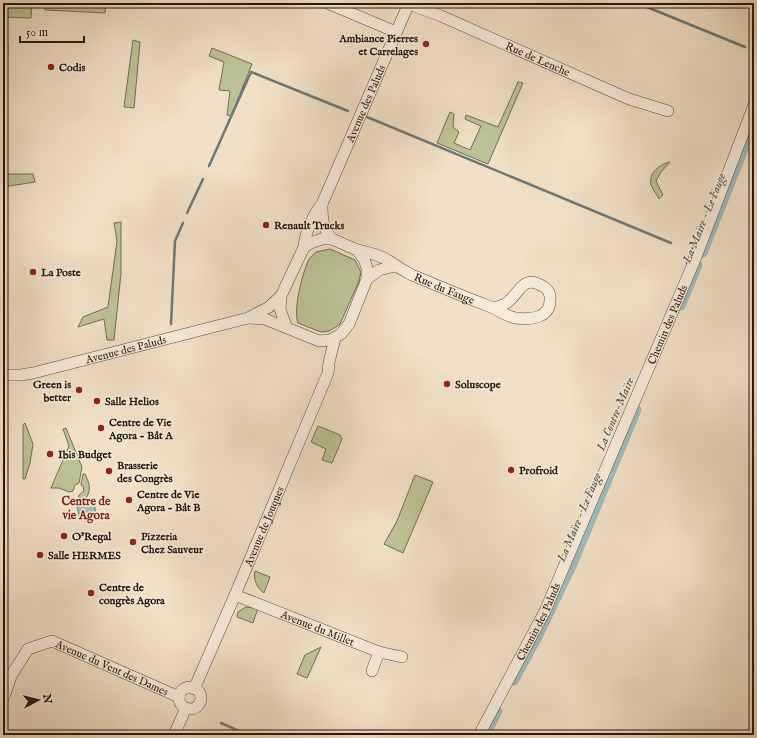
<svg xmlns="http://www.w3.org/2000/svg" width="757" height="738" font-family="'IM FELL English',serif">
	<style>
		.green { fill: #bcc294; stroke: #6f6c51 }
		.water { fill: #9cbbbc; stroke: #6b7976 }
		.lines { fill: none; stroke-linecap: round; stroke-linejoin: round }
		.stream { stroke: #6b7976; stroke-width: 2.5 }
		.canal { stroke: #9cbbbc; stroke-width: 9 }
		.minor-casing { stroke: #56483c; stroke-width: 12 }
		.minor { stroke: #f6ebd9; stroke-width: 11 }
		.poi-dot { fill: #8f2418; stroke: #f6ebd9; stroke-width: 1.5 }
		.labels { text-anchor: middle; stroke-width: 3; stroke-linejoin: round; paint-order: stroke }
		.poi-label { font-size: 11px; font-weight: bold; fill: #22160e; stroke: #f6ebd9; text-anchor: start }
		.street-label { font-size: 11px; fill: #22160e; stroke: #f6ebd9 }
		.water-label { font-size: 12px; font-style: italic; fill: #4d504b; stroke: #f6ebd9 }
		.neighbourhood-label { font-size: 12px; font-weight: bold; fill: #7a1f14; stroke: #f6ebd9 }
	</style>
	<rect width="100%" height="100%" fill="#f1e0c5"/>
	<filter id="stains"><feTurbulence type="fractalNoise" baseFrequency=".005" numOctaves="4"/><feColorMatrix values="0 0 0 0 .2 0 0 0 0 .09 0 0 0 0 .02 0 0 0 .5 -.17"/></filter>
	<radialGradient id="worn" r=".72"><stop offset=".6" stop-color="#630" stop-opacity="0"/><stop offset="1" stop-color="#630" stop-opacity=".3"/></radialGradient>
	<g class="green">
		<polygon points="3,3 32,3 31,18 3,17"/>
		<polygon points="44,3 106,3 105,13 45,10"/>
		<polygon points="133,40 140,42 134,108 124,107"/>
		<polygon points="3,45 8,45 6,91 3,91"/>
		<polygon points="212,48 252,64 231,116 227,115 230,91 219,90 224,62 209,56"/>
		<polygon points="518,82 523,83 488,164 437,143 450,112 454,114 453,127 459,132 454,143 470,150 481,126 465,119 466,115 498,127"/>
		<path d="M670,162l-9,10 -5,9 7,14 -4,4c-2,-4 -6,-9 -8,-14 -3,-12 9,-21 19,-23z"/>
		<polygon points="3,174 33,174 35,182 3,187"/>
		<polygon points="121,222 121,273 114,340 107,340 104,319 78,327 83,317 108,307 117,241 114,223"/>
		<path d="M330,249l25,11 6,12 -2,9 -19,43 -4,3 -7,4 -8,1 -23,-9c-5,-14 4,-47 10,-62 2,-4 5,-6 8,-9z"/>
		<polygon points="25,423 33,444 30,463 25,479 23,479 23,425"/>
		<polygon points="318,426 340,435 342,439 332,463 322,460 326,449 311,442"/>
		<polygon points="66,428 82,467 79,483 75,485 73,491 69,492 59,488 51,488 69,446 63,429"/>
		<path d="M83,474h2c4,9 7,15 1,24l-8,3 1,-6 5,-4 -1,-5 -2,-1z"/>
		<polygon points="415,475 433,482 403,553 384,544 397,521"/>
		<path d="M255,571l15,6 -6,16c-7,-5 -11,-14 -9,-22z"/>
		<polygon points="246,607 258,608 253,623 237,617 238,612"/>
		<polygon points="321,647 307,678 297,674 305,655"/>
	</g>
	<polygon class="water" points="93,501 96,512 80,518 77,507"/>
	<g class="lines">
		<g class="stream">
			<polyline points="637,3 745,47"/>
			<polyline points="749,105 754,90"/>
			<polyline points="367,117 671,243"/>
			<polyline points="209,166 251,72 348,111"/>
			<polyline points="187,213 203,179"/>
			<polyline points="687,263 697,238"/>
			<polyline points="171,324 175,241 183,223"/>
			<polyline points="221,723 248,735"/>
		</g>
		<g class="canal">
			<polyline points="703,253 754,124"/>
			<polyline points="681,306 698,265"/>
			<polyline points="514,681 539,635 573,564 637,410"/>
			<polyline points="486,735 498,711"/>
		</g>
		<defs>
			<g id="minor">
				<polyline points="327,3 396,32"/>
				<path id="s1" d="M409,4l32,12 188,83 39,12"/>
				<path d="M322,205c0,14 1,24 10,34"/>
				<path id="s2" d="M357,250c10,2 23,5 32,11 7,5 15,10 23,14 26,11 53,22 79,32 8,3 16,10 25,11 15,2 34,0 34,-18 1,-5 -2,-11 -6,-13 -20,-13 -23,3 -34,13 -4,5 -10,6 -16,8"/>
				<polyline points="367,279 379,270 395,266"/>
				<polyline points="249,318 265,319 319,341 330,340 341,334 349,324 367,279 367,268 364,259 357,250 332,239 322,239 313,242 304,247"/>
				<path id="s3" d="M286,326l-6,-17 1,-13 23,-49c1,-14 9,-32 18,-43l87,-201"/>
				<path id="s4" d="M3,375h18l12,-2 215,-55 21,-11 12,-11"/>
				<path id="s5" d="M235,595l144,57 23,5"/>
				<polyline points="372,671 379,652"/>
				<circle cx="190" cy="698" r="11"/>
				<path id="s6" d="M194,689l41,-94 93,-222 1,-11 6,-24"/>
				<path id="s7" d="M4,697l7,-21 17,-27 24,-8 127,56"/>
				<polyline points="174,735 186,708"/>
				<path id="s8" d="M479,735l66,-124 151,-354 58,-152"/>
			</g>
		</defs>
		<use href="#minor" class="minor-casing"/>
		<use href="#minor" class="minor"/>
	</g>
	<g class="poi-dot">
		<circle cx="426" cy="44" r="4"/>
		<circle cx="51" cy="67" r="4"/>
		<circle cx="266" cy="225" r="4"/>
		<circle cx="33" cy="272" r="4"/>
		<circle cx="447" cy="384" r="4"/>
		<circle cx="79" cy="390" r="4"/>
		<circle cx="97" cy="401" r="4"/>
		<circle cx="101" cy="428" r="4"/>
		<circle cx="50" cy="454" r="4"/>
		<circle cx="511" cy="470" r="4"/>
		<circle cx="109" cy="471" r="4"/>
		<circle cx="129" cy="500" r="4"/>
		<circle cx="64" cy="536" r="4"/>
		<circle cx="133" cy="542" r="4"/>
		<circle cx="40" cy="555" r="4"/>
		<circle cx="91" cy="593" r="4"/>
	</g>
	<g class="labels">
		<g class="poi-label">
			<text x="418" y="42" text-anchor="end">Ambiance Pierres<tspan x="418" dy="13">et Carrelages</tspan></text>
			<text x="59" y="71">Codis</text>
			<text x="274" y="229">Renault Trucks</text>
			<text x="41" y="276">La Poste</text>
			<text x="71" y="388" text-anchor="end">Green is<tspan x="71" dy="13">better</tspan></text>
			<text x="455" y="388">Soluscope</text>
			<text x="105" y="405">Salle Helios</text>
			<text x="109" y="426">Centre de Vie<tspan x="109" dy="13">Agora - Bât A</tspan></text>
			<text x="58" y="458">Ibis Budget</text>
			<text x="117" y="469">Brasserie<tspan x="117" dy="13">des Congrès</tspan></text>
			<text x="519" y="474">Profroid</text>
			<text x="137" y="498">Centre de Vie<tspan x="137" dy="13">Agora - Bât B</tspan></text>
			<text x="72" y="540">O'Regal</text>
			<text x="141" y="540">Pizzeria<tspan x="141" dy="13">Chez Sauveur</tspan></text>
			<text x="48" y="559">Salle HERMES</text>
			<text x="99" y="591">Centre de<tspan x="99" dy="13">congrès Agora</tspan></text>
		</g>
		<g class="street-label">
			<text dy="4" stroke="none"><textPath href="#s1" startOffset="140">Rue de Lenche</textPath></text>
			<text dy="4" stroke="none"><textPath href="#s3" startOffset="242">Avenue des Paluds</textPath></text>
			<text dy="4" stroke="none"><textPath href="#s2" startOffset="96">Rue du Fauge</textPath></text>
			<text dy="4" stroke="none"><textPath href="#s8" startOffset="452">Chemin des Paluds</textPath></text>
			<text dy="4" stroke="none"><textPath href="#s4" startOffset="126">Avenue des Paluds</textPath></text>
			<text dy="4" stroke="none"><textPath href="#s6" startOffset="177">Avenue de Jouques</textPath></text>
			<text dy="4" stroke="none"><textPath href="#s8" startOffset="128">Chemin des Paluds</textPath></text>
			<text dy="4" stroke="none"><textPath href="#s5" startOffset="89">Avenue du Millet</textPath></text>
			<text dy="4" stroke="none"><textPath href="#s7" startOffset="145">Avenue du Vent des Dames</textPath></text>
		</g>
		<g class="water-label">
			<text transform="translate(704 218) rotate(-68)" y="4">La Maïre - Le Fauge</text>
			<text transform="translate(615 414) rotate(-67)" y="4">La Contre-Maïre</text>
			<text transform="translate(579 517) rotate(-67)" y="4">La Maïre - Le Fauge</text>
		</g>
		<g class="neighbourhood-label">
			<text x="86" y="505">Centre de<tspan x="86" dy="14">vie Agora</tspan></text>
		</g>
	</g>
	<rect width="757" height="738" fill="none" stroke="#f1e0c5" stroke-width="16"/>
	<rect x="4" y="4" width="749" height="730" fill="none" stroke="#22160e" stroke-width="2"/>
	<rect x="8" y="8" width="741" height="722" fill="none" stroke="#22160e"/>
	<g transform="translate(38 700) rotate(83)" stroke="#f6ebd9" stroke-width="3" paint-order="stroke">
	<path d="M0-3L7 15L0 10L-7 15Z" fill="#22160e"/>
	<text y="-6" font-size="11" font-weight="bold" text-anchor="middle" fill="#22160e">N</text>
	</g>
	<path d="M20 36v6h64v-6" fill="none" stroke="#22160e" stroke-width="2"/>
	<text x="26" y="36" font-size="12" fill="#22160e" stroke="#f6ebd9" stroke-width="3" paint-order="stroke">50 m</text>
	<rect width="100%" height="100%" filter="url(#stains)"/>
	<rect width="100%" height="100%" fill="url(#worn)"/>
</svg>
